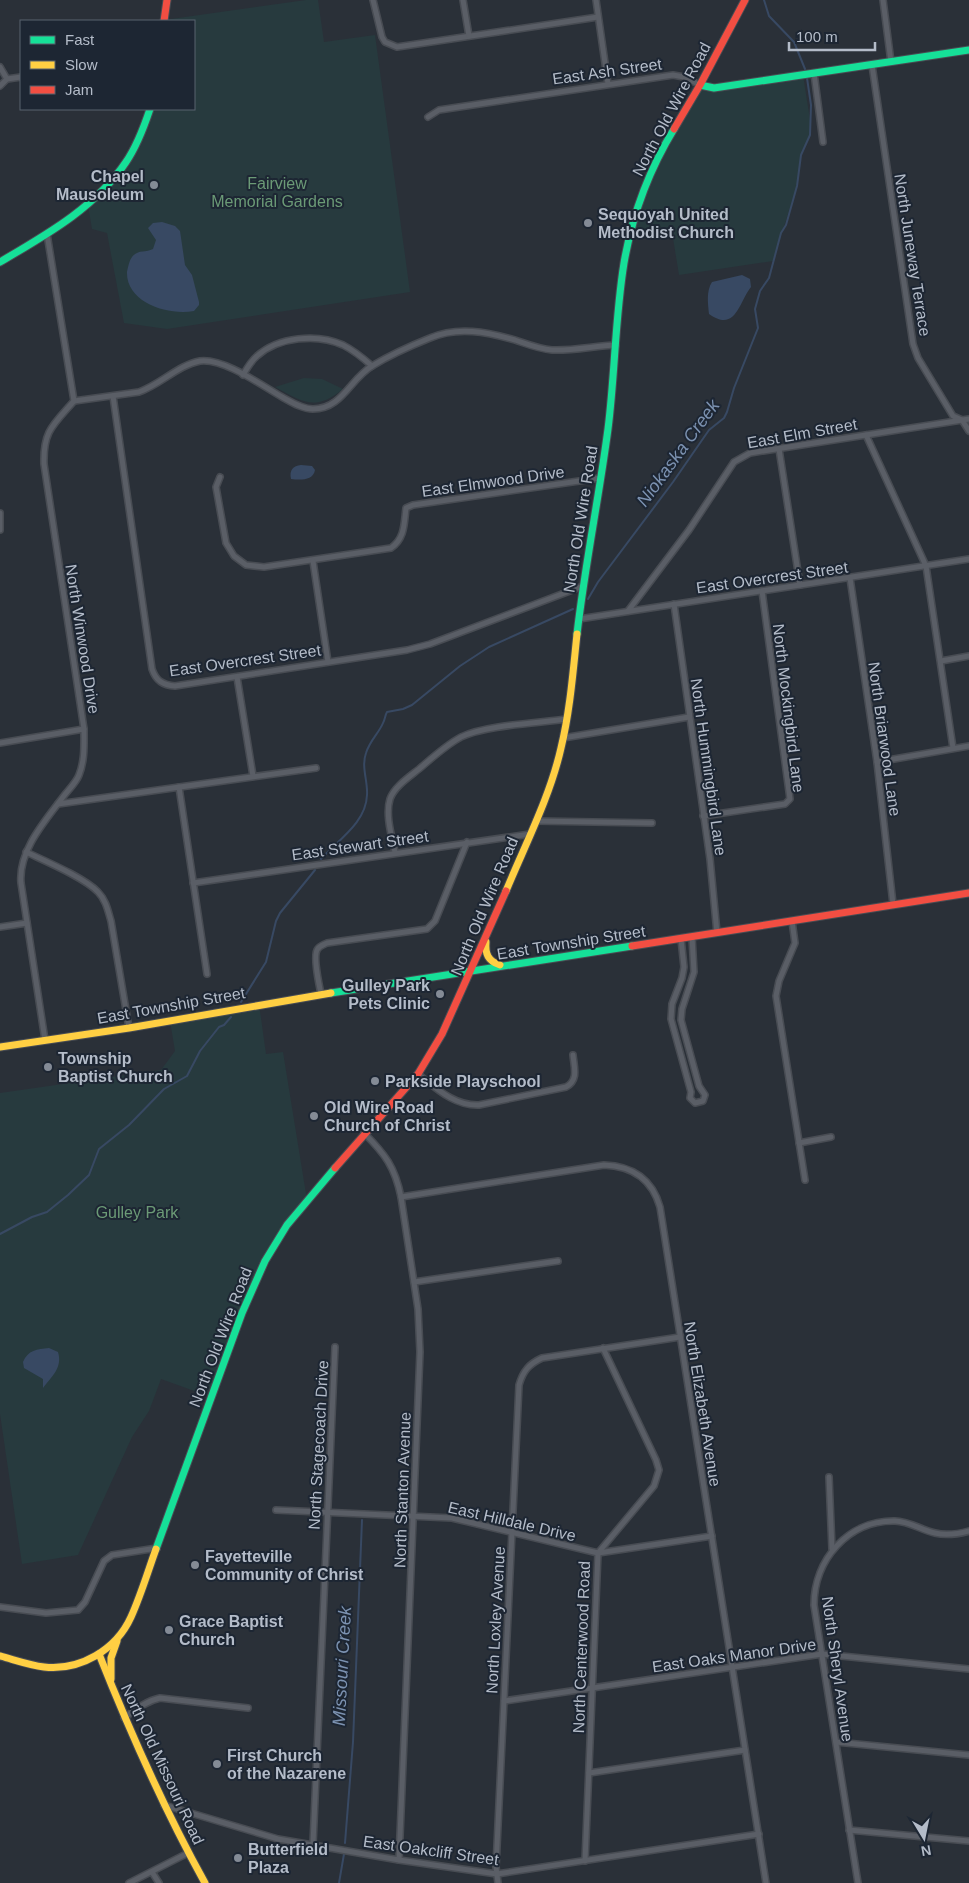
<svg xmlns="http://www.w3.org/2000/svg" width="969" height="1883" font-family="Helvetica,sans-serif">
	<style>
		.green { fill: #273a3e }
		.water { fill: #384963 }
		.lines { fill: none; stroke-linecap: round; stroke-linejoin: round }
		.stream { stroke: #384963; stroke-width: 2 }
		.street-casing { stroke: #484c53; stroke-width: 8 }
		.fast-casing { stroke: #484c53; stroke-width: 9 }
		.slow-casing { stroke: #484c53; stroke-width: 9 }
		.jam-casing { stroke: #484c53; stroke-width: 9 }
		.street { stroke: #5a5e66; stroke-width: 5 }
		.fast { stroke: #16e098; stroke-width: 7 }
		.slow { stroke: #ffcf43; stroke-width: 7 }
		.jam { stroke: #f24e42; stroke-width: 7 }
		.poi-dot { fill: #848b96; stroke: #1d2633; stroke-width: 2 }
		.labels { text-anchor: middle; stroke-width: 4; stroke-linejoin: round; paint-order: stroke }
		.street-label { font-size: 16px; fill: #b4bcc9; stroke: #1d2633 }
		.poi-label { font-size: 16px; font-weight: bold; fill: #b4bcc9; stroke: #1d2633; text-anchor: start }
		.park-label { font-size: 16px; fill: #6b9a76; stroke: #1d2633 }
		.water-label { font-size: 18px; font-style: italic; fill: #7c92b1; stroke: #1d2633 }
	</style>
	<rect width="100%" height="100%" fill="#2a3038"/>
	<g class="green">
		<polygon points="306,0 318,0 324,42 375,35 410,292 167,329 124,323 107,233 92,229 88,205 126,163 150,109 194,109 194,21 164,21 164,20"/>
		<polygon points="803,75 811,126 810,135 802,151 797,186 773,261 679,275 672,232 629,239 644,189 700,85 714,88"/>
		<path d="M304,378l18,1 21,10c-28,23 -40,13 -68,-2z"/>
		<polygon points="259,1004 266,1054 283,1052 307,1200 265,1261 211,1397 161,1379 149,1411 132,1437 78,1555 22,1564 0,1414 0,1093 161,1070 175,1051 170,1021"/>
	</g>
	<g class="water">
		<path d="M162,222l13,4 5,5 5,34 7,10 7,27v3l-5,6c-25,5 -68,-8 -67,-39 1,-5 2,-11 5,-15 6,-8 14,-4 21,-8l3,-9 -8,-12 5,-5z"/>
		<path d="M742,275l8,4 1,8c-12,15 -15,46 -42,27 -1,-10 -3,-23 3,-32z"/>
		<path d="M301,465l11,1 3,4c-2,11 -15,10 -24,9 -2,-9 2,-13 10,-14z"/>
		<path d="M49,1348l9,4c5,16 -7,25 -15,36v-9l-19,-11 -1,-6c5,-12 14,-13 26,-14z"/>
	</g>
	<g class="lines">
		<g class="stream">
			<polyline points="764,0 769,16 794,42 805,69"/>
			<polyline points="588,599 598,582 673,482 709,430 724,418 727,412 734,388 758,328 755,309 760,291 769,278 781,233 786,225 797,186 801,155 810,135 811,105 807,78"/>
			<path d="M321,859c17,-19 45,-36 46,-64 1,-14 -6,-28 -1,-42 4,-13 13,-20 17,-30 2,-3 2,-8 4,-11l16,-3 9,-4 48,-39 29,-19 84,-38"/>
			<polyline points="241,1002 266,962 276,921 280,913 315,870"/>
			<polyline points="0,1234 32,1217 47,1212 68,1195 89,1175 99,1149 129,1125 164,1089 187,1076 200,1051 219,1027 224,1025 231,1017"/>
			<polyline points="345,1843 353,1742 362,1520"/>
			<polyline points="339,1883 344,1854"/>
		</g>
		<defs>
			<g id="street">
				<polyline points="373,0 382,37 385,42 397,47 598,17"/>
				<polyline points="463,0 469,36"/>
				<polyline points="596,0 608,84"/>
				<polyline points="883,0 891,62"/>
				<polyline points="872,65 913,344 918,358 953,416 962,420 969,431"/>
				<polyline points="0,67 7,79 0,86"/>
				<polyline points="814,73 823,142"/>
				<polyline points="7,79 21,77"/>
				<polyline points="428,117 439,110 673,75 684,77 700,85"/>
				<path d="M243,375c4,-7 8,-14 14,-19 21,-19 60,-23 86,-11 10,5 20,13 29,21"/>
				<path d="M113,396l39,273c4,12 11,16 23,17l232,-36 23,-6 153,-58"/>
				<path d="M74,401l65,-9c21,-7 39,-27 61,-31 24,-3 61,24 82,36 9,5 20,12 31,12 29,0 37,-30 59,-43 18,-11 38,-20 58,-28 28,-12 57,-6 85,2 12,4 24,9 37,10 21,1 42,-4 64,-5"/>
				<polyline points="866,435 926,566 953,748"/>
				<polyline points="779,449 800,585"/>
				<path d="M220,477l-4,10 10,56 8,13 12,9 18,2 127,-19c14,-10 13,-24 15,-40l7,-3 187,-27"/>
				<polyline points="0,513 0,530"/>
				<polyline points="313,561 328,662"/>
				<polyline points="850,578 877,762 893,904"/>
				<polyline points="674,604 710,859 717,933"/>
				<polyline points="628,611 689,530 734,462 750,453 969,419"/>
				<polyline points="579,619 969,559"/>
				<polyline points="941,661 969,656"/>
				<polyline points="237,677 253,776"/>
				<polyline points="563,738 689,717"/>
				<polyline points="0,743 84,729"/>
				<polyline points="877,762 969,746"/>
				<polyline points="179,787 207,974"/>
				<polyline points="58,804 316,768"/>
				<polyline points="703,816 785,804 790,799 762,591"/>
				<polyline points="536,821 652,823"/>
				<path d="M26,852c19,9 59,26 72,40 8,8 10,19 13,29l18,107"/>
				<path d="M395,852c-3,-15 -10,-37 -5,-53 4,-12 19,-22 29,-30 13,-11 27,-24 42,-32 24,-12 78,-14 106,-18"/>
				<polyline points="193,883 530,834"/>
				<polyline points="792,921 795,943 779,981 776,996 805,1180"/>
				<polyline points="0,927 27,923"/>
				<polyline points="681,939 684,967 682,978 672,1004 671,1019 691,1092 690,1098 695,1103 703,1101 705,1095 699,1086 681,1020 682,1009 694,972 692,937"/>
				<path d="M321,994c-2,-10 -8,-36 -4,-44 2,-4 6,-5 10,-7l100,-14 8,-8 32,-79"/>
				<path d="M45,1040l-24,-157c-3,-32 24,-62 42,-86 5,-7 13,-14 16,-22 6,-15 5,-31 5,-46l-40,-265c-1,-33 9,-39 30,-63l-27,-167"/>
				<path d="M418,1074c18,14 36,32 61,31l87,-18c13,-7 8,-20 7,-32"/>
				<path d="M364,1133c21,21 31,34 37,64l17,112 2,43 -21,508"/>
				<polyline points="799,1143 831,1137"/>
				<path d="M401,1197l203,-32c28,1 48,14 56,42l106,676"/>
				<polyline points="414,1282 558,1261"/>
				<polyline points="829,1477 832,1549"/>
				<polyline points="276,1510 452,1518 598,1553 712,1536"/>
				<polyline points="0,1607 46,1613 78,1610 85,1602 104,1561 112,1555 157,1548"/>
				<polyline points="504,1701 822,1654 969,1669"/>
				<path d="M124,1718c11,-8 22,-17 36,-20l88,10"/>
				<polyline points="836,1742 969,1755"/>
				<polyline points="589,1773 745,1750"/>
				<polyline points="164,1805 278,1839 399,1860 497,1874 759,1834"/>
				<polyline points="849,1830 969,1841"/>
				<polyline points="313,1844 335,1347"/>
				<polyline points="585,1861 598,1553 654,1486 659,1470 656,1460 603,1348"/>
				<polyline points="152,1872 159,1883"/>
				<polyline points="129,1883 188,1853"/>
				<path d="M498,1883l-2,-16 23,-482c4,-14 10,-21 23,-27l138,-21"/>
				<path d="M858,1883l-44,-278c0,-45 34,-85 81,-84 14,0 26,9 40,12 12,3 23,1 34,-2"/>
			</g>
			<g id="fast">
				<polyline points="700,85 714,88 969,50"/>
				<path d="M0,262c46,-27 96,-55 126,-100 11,-16 18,-35 24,-53"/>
				<path d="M577,634c8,-69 22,-137 31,-205 7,-55 7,-111 16,-166 8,-47 25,-93 50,-134"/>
				<polyline points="331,993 632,946"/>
				<polyline points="156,1549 242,1313 265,1261 287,1225 335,1168"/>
			</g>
			<g id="slow">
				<path d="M506,891c19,-46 44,-94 55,-143 9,-37 12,-76 16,-114"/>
				<path d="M486,942c-1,12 2,19 14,23"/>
				<polyline points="0,1047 129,1028 331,993"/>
				<path d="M99,1654c31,78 65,155 106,229"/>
				<path d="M0,1656c15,4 29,9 44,11 36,4 72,-17 87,-50 10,-22 17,-46 25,-68"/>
				<polyline points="111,1679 111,1658 117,1641"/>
			</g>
			<g id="jam">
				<polyline points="164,21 167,0"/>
				<polyline points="674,129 700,85 745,0"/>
				<polyline points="632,946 969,893"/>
				<polyline points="335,1168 418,1074 442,1034 506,891"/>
			</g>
		</defs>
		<use href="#street" class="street-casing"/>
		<use href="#fast" class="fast-casing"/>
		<use href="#slow" class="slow-casing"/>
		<use href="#jam" class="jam-casing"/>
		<use href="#street" class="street"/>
		<use href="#fast" class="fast"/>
		<use href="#slow" class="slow"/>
		<use href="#jam" class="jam"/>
	</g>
	<g class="poi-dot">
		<circle cx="154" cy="185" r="5"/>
		<circle cx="588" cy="223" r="5"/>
		<circle cx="440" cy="994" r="5"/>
		<circle cx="48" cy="1067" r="5"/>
		<circle cx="375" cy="1081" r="5"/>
		<circle cx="314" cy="1116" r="5"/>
		<circle cx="195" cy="1565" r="5"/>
		<circle cx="169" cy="1630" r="5"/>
		<circle cx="217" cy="1764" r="5"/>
		<circle cx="238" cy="1858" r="5"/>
	</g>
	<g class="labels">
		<g class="street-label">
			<text transform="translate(607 71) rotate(-8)" y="6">East Ash Street</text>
			<text transform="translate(671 109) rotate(-62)" y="6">North Old Wire Road</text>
			<text transform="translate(913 255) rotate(81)" y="6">North Juneway Terrace</text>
			<text transform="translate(802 433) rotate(-10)" y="6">East Elm Street</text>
			<text transform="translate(493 481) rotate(-8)" y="6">East Elmwood Drive</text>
			<text transform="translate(580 519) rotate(-81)" y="6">North Old Wire Road</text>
			<text transform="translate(772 577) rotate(-8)" y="6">East Overcrest Street</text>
			<text transform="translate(83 639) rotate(81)" y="6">North Winwood Drive</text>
			<text transform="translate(245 660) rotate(-8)" y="6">East Overcrest Street</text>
			<text transform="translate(789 708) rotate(83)" y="6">North Mockingbird Lane</text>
			<text transform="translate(885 739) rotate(82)" y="6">North Briarwood Lane</text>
			<text transform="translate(709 767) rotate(82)" y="6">North Hummingbird Lane</text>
			<text transform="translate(360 845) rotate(-8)" y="6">East Stewart Street</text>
			<text transform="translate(484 906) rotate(-67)" y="6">North Old Wire Road</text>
			<text transform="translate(571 942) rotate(-9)" y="6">East Township Street</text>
			<text transform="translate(171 1005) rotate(-10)" y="6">East Township Street</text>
			<text transform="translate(220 1337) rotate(-69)" y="6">North Old Wire Road</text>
			<text transform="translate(703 1404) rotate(81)" y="6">North Elizabeth Avenue</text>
			<text transform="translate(318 1445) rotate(-87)" y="6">North Stagecoach Drive</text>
			<text transform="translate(402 1490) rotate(-88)" y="6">North Stanton Avenue</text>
			<text transform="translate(512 1521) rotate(13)" y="6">East Hilldale Drive</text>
			<text transform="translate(495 1620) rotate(-87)" y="6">North Loxley Avenue</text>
			<text transform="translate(581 1647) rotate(-88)" y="6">North Centerwood Road</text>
			<text transform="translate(734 1655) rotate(-8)" y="6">East Oaks Manor Drive</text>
			<text transform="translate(838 1669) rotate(82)" y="6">North Sheryl Avenue</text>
			<text transform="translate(163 1764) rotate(65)" y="6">North Old Missouri Road</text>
			<text transform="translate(431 1850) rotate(8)" y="6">East Oakcliff Street</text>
		</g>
		<g class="poi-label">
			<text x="144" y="182" text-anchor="end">Chapel<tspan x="144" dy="18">Mausoleum</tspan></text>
			<text x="598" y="220">Sequoyah United<tspan x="598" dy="18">Methodist Church</tspan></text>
			<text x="430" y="991" text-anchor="end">Gulley Park<tspan x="430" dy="18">Pets Clinic</tspan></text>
			<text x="58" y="1064">Township<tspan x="58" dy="18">Baptist Church</tspan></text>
			<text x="385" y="1087">Parkside Playschool</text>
			<text x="324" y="1113">Old Wire Road<tspan x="324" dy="18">Church of Christ</tspan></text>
			<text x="205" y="1562">Fayetteville<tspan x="205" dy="18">Community of Christ</tspan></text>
			<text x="179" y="1627">Grace Baptist<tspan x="179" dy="18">Church</tspan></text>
			<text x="227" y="1761">First Church<tspan x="227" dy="18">of the Nazarene</tspan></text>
			<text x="248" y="1855">Butterfield<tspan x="248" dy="18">Plaza</tspan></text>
		</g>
		<g class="park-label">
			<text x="277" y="189">Fairview<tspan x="277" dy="18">Memorial Gardens</tspan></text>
			<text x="137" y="1218">Gulley Park</text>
		</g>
		<g class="water-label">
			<text transform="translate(678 453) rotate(-54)" y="6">Niokaska Creek</text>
			<text transform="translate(342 1666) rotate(-87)" y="6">Missouri Creek</text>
		</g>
	</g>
	<rect x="20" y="20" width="175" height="90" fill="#1d2633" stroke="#59626f"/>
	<rect x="30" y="36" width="25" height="8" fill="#16e098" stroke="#59626f"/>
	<text x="65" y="45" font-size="15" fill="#b4bcc9">Fast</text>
	<rect x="30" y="61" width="25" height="8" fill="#ffcf43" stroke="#59626f"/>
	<text x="65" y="70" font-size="15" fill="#b4bcc9">Slow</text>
	<rect x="30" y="86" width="25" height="8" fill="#f24e42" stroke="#59626f"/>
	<text x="65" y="95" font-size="15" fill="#b4bcc9">Jam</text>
	<g transform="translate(924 1838) rotate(170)" stroke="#1d2633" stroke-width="4" paint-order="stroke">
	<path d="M0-4L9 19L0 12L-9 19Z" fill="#b4bcc9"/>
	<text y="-8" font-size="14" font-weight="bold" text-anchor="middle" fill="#b4bcc9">N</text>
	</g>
	<path d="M789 42v8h86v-8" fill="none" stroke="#b4bcc9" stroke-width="2.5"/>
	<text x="796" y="42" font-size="15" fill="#b4bcc9" stroke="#1d2633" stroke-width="4" paint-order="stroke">100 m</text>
</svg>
